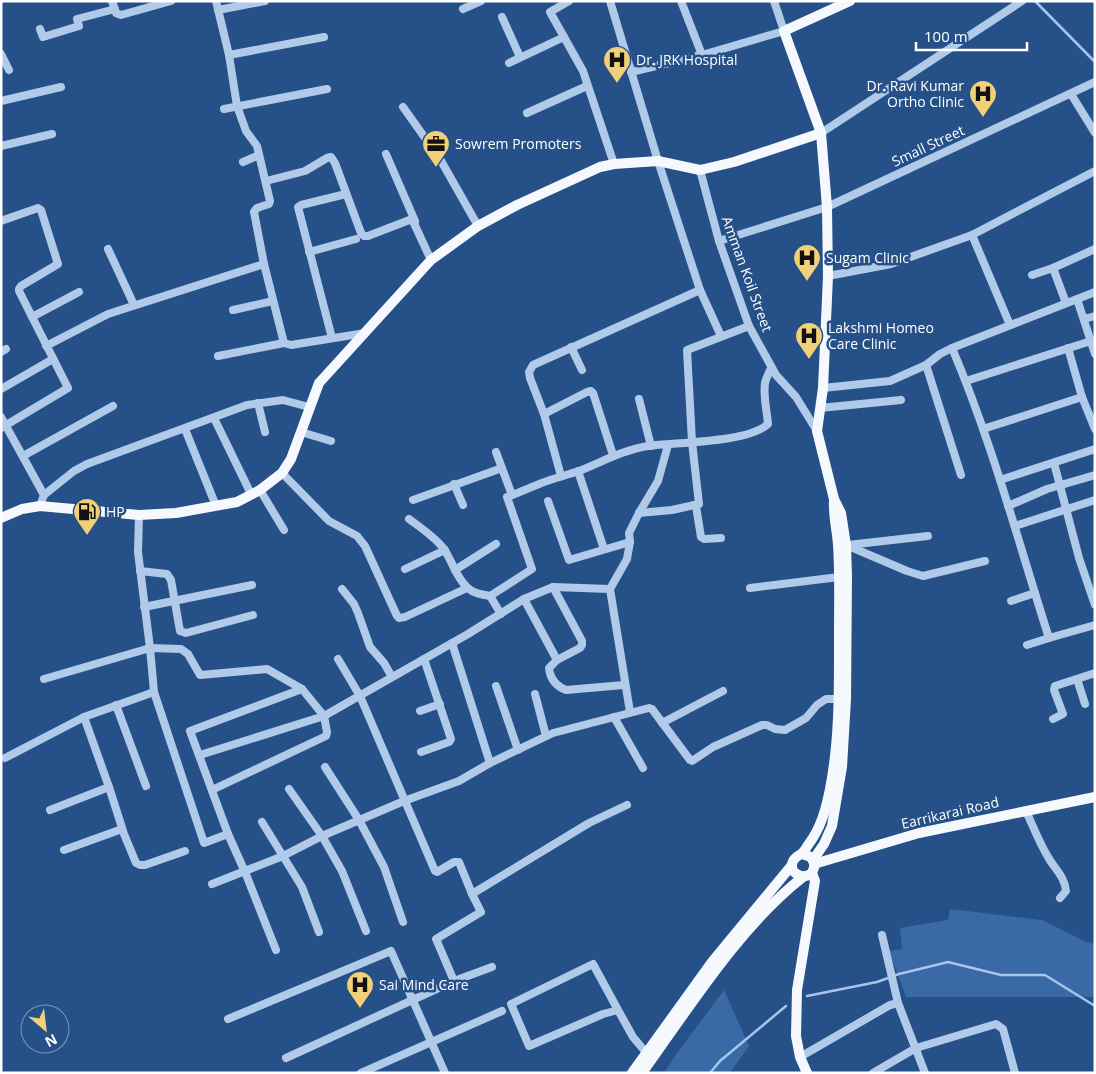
<svg xmlns="http://www.w3.org/2000/svg" width="1096" height="1074" font-family="'Open Sans',sans-serif">
	<style>
		.green { fill: #3a6aa5 }
		.lines { fill: none; stroke-linecap: round; stroke-linejoin: round }
		.stream { stroke: #a7c5ea; stroke-width: 2.5 }
		.minor { stroke: #b2cae9; stroke-width: 8 }
		.major { stroke: #f5f9fe; stroke-width: 10 }
		.labels { text-anchor: middle; stroke-width: 5; stroke-linejoin: round; paint-order: stroke }
		.poi-label { font-size: 14px; fill: #fff; stroke: #265088; text-anchor: start }
		.street-label { font-size: 14px; fill: #fff; stroke: #265088 }
	</style>
	<rect width="100%" height="100%" fill="#265088"/>
	<g class="green">
		<polygon points="950,909 1042,920 1086,942 1095,943 1095,997 906,997 889,951 902,949 900,928 948,920"/>
		<polygon points="724,990 749,1046 730,1073 664,1073 675,1056"/>
	</g>
	<g class="lines">
		<g class="stream">
			<polyline points="1035,1 1095,62"/>
			<polyline points="807,996 877,982 899,974 948,962 1001,975 1045,975 1095,1006"/>
			<polyline points="710,1073 720,1061 786,1006"/>
		</g>
		<g class="minor">
			<polyline points="112,1 116,13 121,15 171,1"/>
			<polyline points="216,1 229,55 237,106 246,131 257,146 270,201 269,204 257,208 254,212 264,264 284,343 291,345 365,333"/>
			<polyline points="569,1 550,12 583,71 614,164"/>
			<polyline points="610,1 658,161 700,290 721,336"/>
			<polyline points="681,1 702,55"/>
			<polyline points="463,9 481,1"/>
			<polyline points="218,10 265,1"/>
			<polyline points="502,17 520,57"/>
			<polyline points="40,29 43,37 79,26 77,19 115,9"/>
			<polyline points="1,54 9,70"/>
			<polyline points="229,55 324,37"/>
			<polyline points="509,63 564,37"/>
			<polyline points="631,72 702,55 784,31 774,1"/>
			<polyline points="1071,94 1095,133"/>
			<polyline points="1,101 61,87"/>
			<polyline points="403,107 440,159 478,226"/>
			<polyline points="224,109 327,89"/>
			<polyline points="527,113 587,86"/>
			<polyline points="821,133 1022,1"/>
			<polyline points="1,146 52,134"/>
			<polyline points="386,154 415,221"/>
			<polyline points="243,162 259,155"/>
			<polyline points="700,170 719,241 749,326 776,375 796,397 817,431"/>
			<polyline points="266,181 305,171 327,158 331,157 335,163 361,233 364,236 368,236 412,219 431,260"/>
			<polyline points="1,221 38,208 41,210 58,264 21,286 19,289 19,291 68,388 1,428"/>
			<polyline points="972,235 1010,325"/>
			<polyline points="719,241 827,207 1095,82"/>
			<polyline points="108,249 134,305"/>
			<polyline points="309,252 356,239"/>
			<polyline points="1053,268 1066,303"/>
			<polyline points="1032,275 1053,268 1095,249"/>
			<polyline points="828,276 891,264 972,235 1095,171"/>
			<polyline points="1077,299 1095,354"/>
			<polyline points="233,310 273,301"/>
			<polyline points="32,317 79,292"/>
			<polyline points="1084,319 1095,316"/>
			<polyline points="332,338 298,207 301,205 346,194"/>
			<polyline points="46,346 108,314 264,264"/>
			<polyline points="571,347 582,370"/>
			<path d="M952,348c40,94 66,193 97,290l46,-13"/>
			<polyline points="1068,348 1082,397 1095,429"/>
			<polyline points="1,352 6,349"/>
			<polyline points="218,356 284,343"/>
			<polyline points="926,365 961,475"/>
			<polyline points="966,381 1091,341"/>
			<polyline points="823,388 890,381 926,365 940,354 952,348 1095,292"/>
			<polyline points="1,389 53,359"/>
			<polyline points="639,399 651,446"/>
			<polyline points="258,403 265,432"/>
			<polyline points="820,408 901,400"/>
			<polyline points="544,414 587,392 591,391 593,393 613,455"/>
			<polyline points="1,417 44,495"/>
			<polyline points="214,418 251,494"/>
			<polyline points="185,429 216,506"/>
			<polyline points="983,429 1082,397"/>
			<polyline points="301,432 331,441"/>
			<polyline points="496,452 512,495"/>
			<polyline points="23,456 113,406"/>
			<polyline points="1054,463 1079,558 1095,605"/>
			<polyline points="578,471 604,549"/>
			<polyline points="282,473 329,521 357,536 365,546 397,616 399,618 405,617 467,588"/>
			<polyline points="561,476 544,414 530,378 529,372 533,365 700,290"/>
			<polyline points="1000,480 1095,449"/>
			<polyline points="454,484 463,505"/>
			<polyline points="260,490 284,530"/>
			<polyline points="413,500 502,468"/>
			<polyline points="548,501 569,560 630,542"/>
			<polyline points="40,506 44,495 74,471 87,464 247,405 283,400 309,407"/>
			<polyline points="696,506 701,537 704,539 721,538"/>
			<polyline points="1008,506 1047,489 1095,475"/>
			<polyline points="639,513 672,510 699,504 692,442 687,350 749,326"/>
			<polyline points="139,515 138,552 150,648 154,692 204,843 228,834"/>
			<path d="M409,519c12,9 26,18 35,30 8,12 15,35 28,42 5,3 12,4 18,5l11,18"/>
			<polyline points="1015,526 1095,500"/>
			<polyline points="846,545 907,571 923,576 985,561"/>
			<polyline points="848,545 928,536"/>
			<polyline points="405,569 445,550"/>
			<polyline points="455,570 496,544"/>
			<polyline points="140,571 167,574 171,580 180,631 186,633 253,615"/>
			<path d="M553,587l29,54v4l-2,3 -23,12 -8,8c1,10 7,18 17,22l58,-5"/>
			<polyline points="750,588 839,577"/>
			<polyline points="342,589 354,604 358,613 370,647 384,663 392,677"/>
			<path d="M490,596l42,-27 -25,-72c14,-5 28,-12 43,-17 9,-3 20,-6 29,-9 23,-9 44,-21 69,-25 29,-4 99,-3 120,-22 -1,-13 -5,-28 -3,-41 1,-5 4,-10 6,-15"/>
			<polyline points="524,599 557,660"/>
			<polyline points="1011,601 1035,593"/>
			<polyline points="144,607 252,585"/>
			<polyline points="452,643 490,763"/>
			<polyline points="1027,645 1049,638"/>
			<polyline points="44,679 150,648 181,649 188,654 200,675 267,669 302,689 324,716 327,732 326,736 212,790"/>
			<polyline points="1077,679 1085,704"/>
			<polyline points="496,686 518,750"/>
			<polyline points="535,694 546,736"/>
			<polyline points="116,705 146,786"/>
			<polyline points="420,711 440,704"/>
			<polyline points="630,712 610,589 627,559 630,542 629,533 639,513 658,481 668,445"/>
			<polyline points="84,717 109,787 124,834 136,863 140,865 145,865 185,851"/>
			<polyline points="614,717 643,768"/>
			<polyline points="1053,719 1063,714 1054,690 1055,686 1095,673"/>
			<polyline points="662,723 723,691"/>
			<polyline points="421,752 449,742 451,739 424,659"/>
			<polyline points="200,755 324,716 468,634 524,599 553,587 610,589"/>
			<polyline points="5,758 84,717 154,692"/>
			<polyline points="325,767 359,820 384,867 403,922"/>
			<polyline points="289,789 322,836 342,871 366,931"/>
			<polyline points="50,810 109,787"/>
			<path d="M1026,811c7,15 13,31 22,46 6,11 17,20 18,34l-6,7"/>
			<polyline points="262,822 302,887 319,932"/>
			<polyline points="64,850 122,829"/>
			<polyline points="212,884 283,856 322,836 404,801 459,781 490,763 553,733 649,708 652,709 690,760 692,761 713,747 762,725 767,725 775,729 785,730 806,718 817,705 826,699 842,699"/>
			<polyline points="472,894 589,823 627,805"/>
			<polyline points="882,935 898,1003"/>
			<polyline points="276,950 245,872 228,834 190,731 302,689"/>
			<polyline points="454,981 492,967"/>
			<polyline points="618,1010 593,964 511,1004 529,1046 603,1014 618,1010 633,1037 649,1056"/>
			<polyline points="228,1019 391,951 445,1073"/>
			<polyline points="800,1057 890,1005 898,1003 925,1073"/>
			<polyline points="286,1058 454,981 436,939 481,912 472,894 459,862 454,862 437,872 435,871 360,696 338,659"/>
			<polyline points="361,1073 502,1011"/>
			<polyline points="873,1073 916,1048 996,1024 1003,1029 1015,1073"/>
		</g>
		<g class="major">
			<polyline points="1,518 22,509 40,506 139,515 176,513 237,502 260,490 282,473 291,459 319,383 431,260 478,226 517,205 600,167 614,164 658,161 700,170 734,162 821,133"/>
			<path d="M802,854l9,3 4,8 -3,8c-7,5 -13,4 -19,-2 -3,-9 1,-13 8,-17 3,-2 5,-6 7,-9 13,-17 18,-36 22,-56 10,-51 9,-104 9,-156 0,-29 1,-59 -1,-88 -1,-16 -5,-28 -4,-45"/>
			<polyline points="813,860 824,844 832,826 842,767 846,699 847,576 846,545 841,513 834,499 817,431 823,388 828,276 827,207 821,133 784,31 850,1"/>
			<polyline points="814,864 919,833 1095,797"/>
			<polyline points="632,1073 712,962 792,865"/>
			<path d="M642,1073c47,-65 98,-147 161,-196"/>
			<polyline points="807,1073 800,1057 796,1036 797,990 815,881 812,873"/>
		</g>
	</g>
	<defs>
		<symbol id="hospital-pin" viewBox="-11 -11 22 30"><path d="M0 17L-7.5 6A9.5 9.5 0 1 1 7.5 6Z" fill="#f2d077" stroke="#265088"/><path d="M-5-5h3v3.5h4V-5h3V5h-3V1.5h-4V5h-3Z" fill="#111"/></symbol>
		<symbol id="office-pin" viewBox="-11 -11 22 30"><path d="M0 17L-7.5 6A9.5 9.5 0 1 1 7.5 6Z" fill="#f2d077" stroke="#265088"/><path d="M-6-3h4V-5.5h4V-3h4V5H-6ZM-1-4.5V-3h2v-1.5ZM-6 0V1H6V0Z" fill="#111"/></symbol>
		<symbol id="fuel-pin" viewBox="-11 -11 22 30"><path d="M0 17L-7.5 6A9.5 9.5 0 1 1 7.5 6Z" fill="#f2d077" stroke="#265088"/><path d="M-5.5-6h7V0h2V4h1.3V-2.5L3-4.5l.8-.8L6-3V5H2.5V1h-1V6h-7ZM-4.2-4.7v3.2H.2V-4.7Z" fill="#111"/></symbol>
	</defs>
	<g fill-rule="evenodd">
		<use href="#hospital-pin" x="601" y="44" width="32" height="43"/>
		<use href="#hospital-pin" x="967" y="78" width="32" height="43"/>
		<use href="#office-pin" x="420" y="128" width="32" height="43"/>
		<use href="#hospital-pin" x="791" y="242" width="32" height="43"/>
		<use href="#hospital-pin" x="793" y="320" width="32" height="43"/>
		<use href="#fuel-pin" x="71" y="496" width="32" height="43"/>
		<use href="#hospital-pin" x="344" y="969" width="32" height="43"/>
	</g>
	<g class="labels">
		<g class="poi-label">
			<text x="636" y="65">Dr. JRK Hospital</text>
			<text x="964" y="91" text-anchor="end">Dr. Ravi Kumar<tspan x="964" dy="16">Ortho Clinic</tspan></text>
			<text x="455" y="149">Sowrem Promoters</text>
			<text x="826" y="263">Sugam Clinic</text>
			<text x="828" y="333">Lakshmi Homeo<tspan x="828" dy="16">Care Clinic</tspan></text>
			<text x="106" y="517">HP</text>
			<text x="379" y="990">Sai Mind Care</text>
		</g>
		<g class="street-label">
			<text transform="translate(928 146) rotate(-25)" y="5">Small Street</text>
			<text transform="translate(747 274) rotate(70)" y="5">Amman Koil Street</text>
			<text transform="translate(950 813) rotate(-13)" y="5">Earrikarai Road</text>
		</g>
	</g>
	<rect width="1096" height="1074" fill="none" stroke="#ffffff" stroke-width="5"/>
	<g transform="translate(45 1029) rotate(152)"><circle r="24" fill="#265088" stroke="#7d96b8"/>
	<path d="M0-4L9 19L0 12L-9 19Z" fill="#f2d077"/>
	<text y="-8" font-size="14" font-weight="bold" text-anchor="middle" fill="#ffffff">N</text>
	</g>
	<path d="M916 42v8h111v-8" fill="none" stroke="#ffffff" stroke-width="2.5"/>
	<text x="924" y="42" font-size="15" fill="#ffffff" stroke="#265088" stroke-width="4" paint-order="stroke">100 m</text>
</svg>
